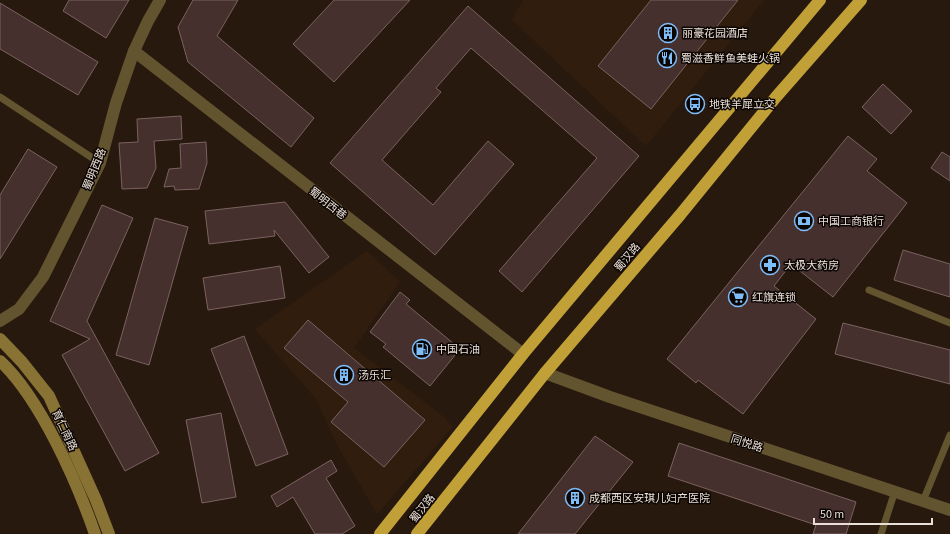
<svg xmlns="http://www.w3.org/2000/svg" width="950" height="534" font-family="'Source Sans 3','Noto Sans SC',sans-serif">
	<style>
		.built { fill: #311d0d }
		.building { fill: #45302e; stroke: #7a6260 }
		.lines { fill: none; stroke-linecap: round; stroke-linejoin: round }
		.lane { stroke: #61542f; stroke-width: 7 }
		.street { stroke: #61542f; stroke-width: 12 }
		.secondary { stroke: #887334; stroke-width: 12 }
		.highway { stroke: #c1a137; stroke-width: 12 }
		.labels { text-anchor: middle; stroke-width: 3; stroke-linejoin: round; paint-order: stroke }
		.poi-label { font-size: 11px; fill: #ebe0d8; stroke: #0c0603; text-anchor: start }
		.street-label { font-size: 11px; fill: #ebe0d8; stroke: #0c0603 }
	</style>
	<rect width="100%" height="100%" fill="#28190e"/>
	<g class="built">
		<polygon points="523,0 764,0 646,146 512,20"/>
		<polygon points="367,251 400,282 354,348 444,417 453,427 377,514 337,445 316,399 255,329"/>
	</g>
	<g class="building">
		<polygon points="69,0 129,0 106,38 63,11"/>
		<polygon points="193,0 238,0 217,36 314,118 291,147 188,62 178,27"/>
		<polygon points="334,0 410,0 334,82 293,44"/>
		<polygon points="651,0 738,0 651,109 598,66"/>
		<polygon points="0,3 98,62 78,95 0,49"/>
		<polygon points="468,6 639,156 522,292 499,271 597,158 471,48 436,88 441,92 382,160 433,205 488,141 514,164 435,255 330,163"/>
		<polygon points="883,84 912,111 891,134 862,107"/>
		<polygon points="181,116 182,139 154,141 156,168 147,188 122,189 119,143 138,142 137,119"/>
		<polygon points="848,136 877,159 867,171 907,203 833,297 791,264 774,286 816,319 743,414 698,380 696,383 667,359"/>
		<polygon points="206,142 207,163 199,189 175,190 174,186 164,187 169,169 181,168 180,144"/>
		<polygon points="28,149 57,167 0,259 0,195"/>
		<polygon points="942,152 950,157 950,181 931,168"/>
		<polygon points="285,202 329,257 309,273 274,230 275,236 209,244 205,211"/>
		<polygon points="102,205 133,218 87,321 159,453 125,471 62,355 90,339 50,321"/>
		<polygon points="155,218 188,227 149,365 116,355"/>
		<polygon points="903,250 950,264 950,297 894,280"/>
		<polygon points="280,266 285,298 208,310 203,278"/>
		<polygon points="400,292 410,300 406,304 460,349 430,386 383,347 386,344 370,332"/>
		<polygon points="308,320 425,420 384,467 331,422 348,402 284,348"/>
		<polygon points="843,323 950,350 950,384 835,354"/>
		<polygon points="244,336 288,454 256,466 211,349"/>
		<polygon points="221,413 236,497 202,503 186,420"/>
		<polygon points="595,436 633,462 575,534 518,534"/>
		<polygon points="679,443 856,502 846,534 813,534 816,525 668,476"/>
		<polygon points="331,460 337,471 326,478 355,526 342,534 315,534 293,497 277,507 271,496"/>
	</g>
	<g class="lines">
		<g class="lane">
			<polyline points="0,97 100,163"/>
			<polyline points="869,290 950,323"/>
			<polyline points="923,501 950,435"/>
			<polyline points="881,534 895,491"/>
		</g>
		<g class="street">
			<polyline points="134,51 523,354"/>
			<polyline points="0,321 19,309 43,277 100,163 116,103 134,51 148,21 160,0"/>
			<polyline points="545,373 610,397 950,510"/>
		</g>
		<g class="secondary">
			<polyline points="0,339 22,362 49,396 96,500 109,534"/>
			<path d="M0,361c40,37 77,121 95,173"/>
		</g>
		<g class="highway">
			<polyline points="380,534 523,354 820,0"/>
			<polyline points="417,534 545,373 680,215 776,97 861,0"/>
		</g>
	</g>
	<defs>
		<symbol id="building-ring" viewBox="-11 -11 22 22"><circle r="9.5" fill="#0c0603" stroke="#7fbdfa" stroke-width="1.5"/><path d="M-4-6H4V6H1V3H-1V6H-4ZM-2.5-4.3h1.7v1.8h-1.7ZM.8-4.3h1.7v1.8H.8ZM-2.5-1h1.7V.8h-1.7ZM.8-1h1.7V.8H.8Z" fill="#7fbdfa"/></symbol>
		<symbol id="restaurant-ring" viewBox="-11 -11 22 22"><circle r="9.5" fill="#0c0603" stroke="#7fbdfa" stroke-width="1.5"/><path d="M-5-6h1v4h1v-4h1v4h1v-4h1v5L-1.5 .5V6h-2V.5L-5-1ZM5-6V6H3V1.5H1.5Q1.5-4 5-6Z" fill="#7fbdfa"/></symbol>
		<symbol id="bus-ring" viewBox="-11 -11 22 22"><circle r="9.5" fill="#0c0603" stroke="#7fbdfa" stroke-width="1.5"/><path d="M-5-6H5V4H4V6H2V4H-2V6H-4V4H-5ZM-3.5-4V0h7V-4ZM-3.5 1.2v1.5H-2V1.2ZM2 1.2v1.5H3.5V1.2Z" fill="#7fbdfa"/></symbol>
		<symbol id="bank-ring" viewBox="-11 -11 22 22"><circle r="9.5" fill="#0c0603" stroke="#7fbdfa" stroke-width="1.5"/><path d="M-6-4H6V4H-6ZM0-2.3a2.3 2.3 0 1 0 0 4.6a2.3 2.3 0 1 0 0-4.6Z" fill="#7fbdfa"/></symbol>
		<symbol id="pharmacy-ring" viewBox="-11 -11 22 22"><circle r="9.5" fill="#0c0603" stroke="#7fbdfa" stroke-width="1.5"/><path d="M-2-6h4v4h4v4h-4v4h-4v-4h-4v-4h4Z" fill="#7fbdfa"/></symbol>
		<symbol id="supermarket-ring" viewBox="-11 -11 22 22"><circle r="9.5" fill="#0c0603" stroke="#7fbdfa" stroke-width="1.5"/><path d="M-6-5.5h2.5l.6 2H6L4.5 2H-2.5L-4.4-4H-6ZM-1.5 3.2a1.3 1.3 0 1 0 .1 0ZM3 3.2a1.3 1.3 0 1 0 .1 0Z" fill="#7fbdfa"/></symbol>
		<symbol id="fuel-ring" viewBox="-11 -11 22 22"><circle r="9.5" fill="#0c0603" stroke="#7fbdfa" stroke-width="1.5"/><path d="M-5.5-6h7V0h2V4h1.3V-2.5L3-4.5l.8-.8L6-3V5H2.5V1h-1V6h-7ZM-4.2-4.7v3.2H.2V-4.7Z" fill="#7fbdfa"/></symbol>
	</defs>
	<g fill-rule="evenodd">
		<use href="#building-ring" x="657" y="22" width="22" height="22"/>
		<use href="#restaurant-ring" x="656" y="47" width="22" height="22"/>
		<use href="#bus-ring" x="684" y="93" width="22" height="22"/>
		<use href="#bank-ring" x="793" y="210" width="22" height="22"/>
		<use href="#pharmacy-ring" x="759" y="254" width="22" height="22"/>
		<use href="#supermarket-ring" x="727" y="286" width="22" height="22"/>
		<use href="#fuel-ring" x="411" y="338" width="22" height="22"/>
		<use href="#building-ring" x="333" y="364" width="22" height="22"/>
		<use href="#building-ring" x="564" y="487" width="22" height="22"/>
	</g>
	<g class="labels">
		<g class="poi-label">
			<text x="682" y="37">丽豪花园酒店</text>
			<text x="681" y="62">蜀滋香鲜鱼美蛙火锅</text>
			<text x="709" y="108">地铁羊犀立交</text>
			<text x="818" y="225">中国工商银行</text>
			<text x="784" y="269">太极大药房</text>
			<text x="752" y="301">红旗连锁</text>
			<text x="436" y="353">中国石油</text>
			<text x="358" y="379">汤乐汇</text>
			<text x="589" y="502">成都西区安琪儿妇产医院</text>
		</g>
		<g class="street-label">
			<text transform="translate(94 169) rotate(-68)" y="4">蜀明西路</text>
			<text transform="translate(328 203) rotate(38)" y="4">蜀明西巷</text>
			<text transform="translate(627 257) rotate(-50)" y="4">蜀汉路</text>
			<text transform="translate(65 430) rotate(65)" y="4">育仁南路</text>
			<text transform="translate(747 443) rotate(18)" y="4">同悦路</text>
			<text transform="translate(422 508) rotate(-52)" y="4">蜀汉路</text>
		</g>
	</g>
	<path d="M814 518v6h118v-6" fill="none" stroke="#ebe0d8" stroke-width="2"/>
	<text x="820" y="518" font-size="12" fill="#ebe0d8" stroke="#0c0603" stroke-width="3" paint-order="stroke">50 m</text>
</svg>
